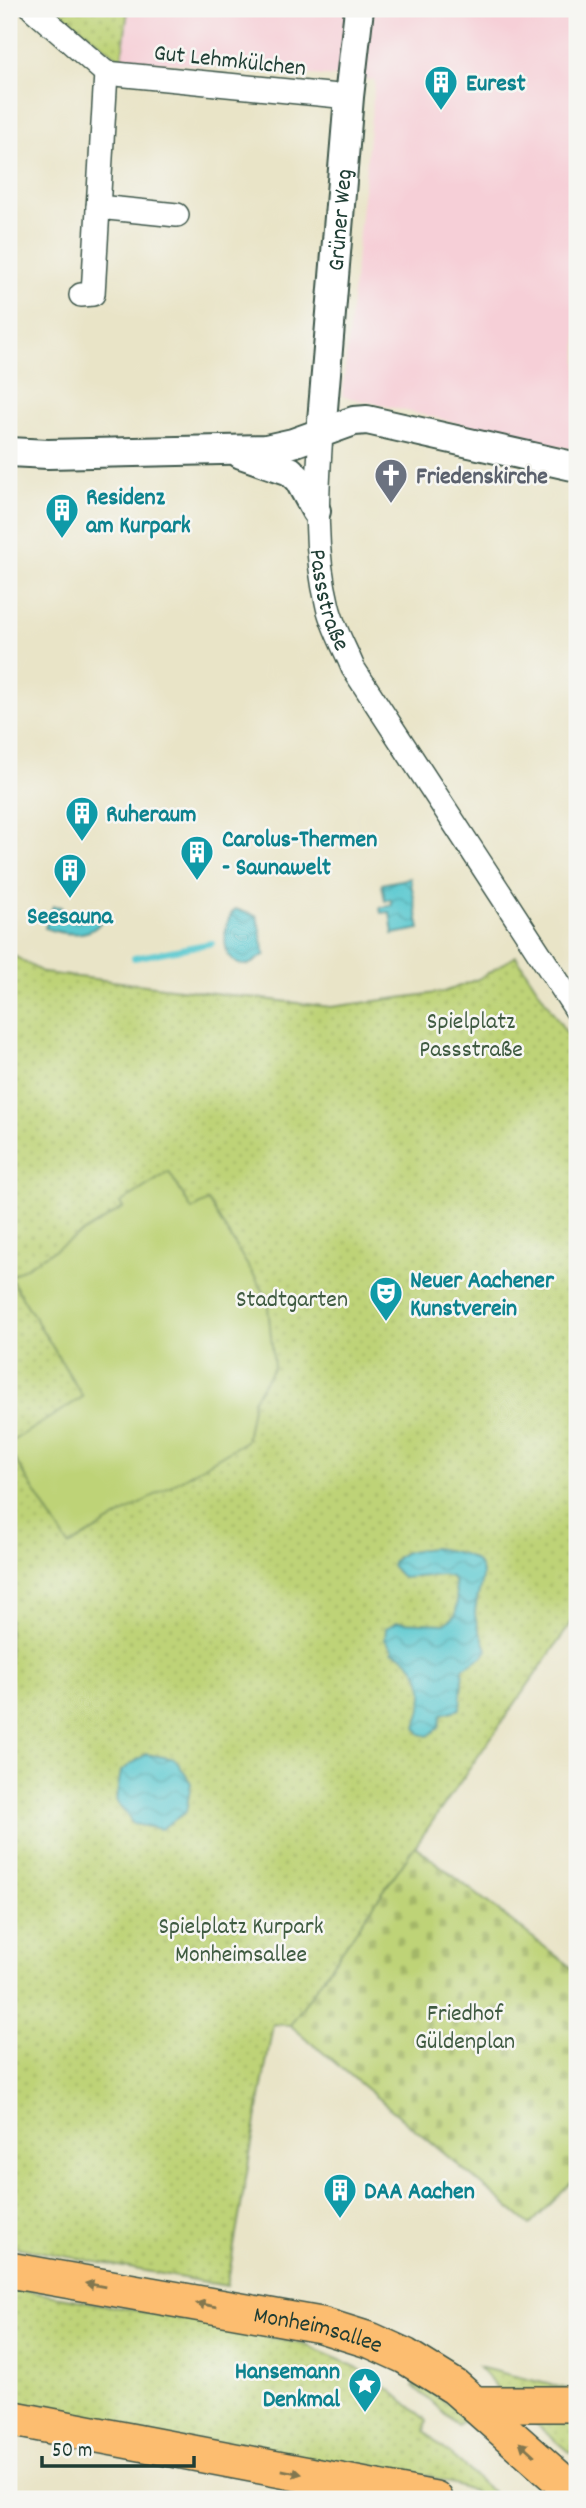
<svg xmlns="http://www.w3.org/2000/svg" width="586" height="2508" font-family="Dekko,sans-serif">
	<style>
		.built { fill: #f6cfd7 }
		.green { fill: url(#green-dots); stroke: #6e8856; stroke-width: 2 }
		.cemetery { fill: url(#cemetery-stones); stroke: #6e8856; stroke-width: 2 }
		.pitch { fill: #bed377; stroke: #6e8856; stroke-width: 2 }
		.water { fill: url(#water-waves); stroke: #3e8382; stroke-width: 2 }
		.lines { fill: none; stroke-linecap: round; stroke-linejoin: round }
		.stream { stroke: #5cc9d0; stroke-width: 6 }
		.minor-casing { stroke: #3d564a; stroke-width: 26 }
		.tertiary-casing { stroke: #3d564a; stroke-width: 32 }
		.primary-casing { stroke: #3d564a; stroke-width: 38 }
		.minor { stroke: #fff; stroke-width: 23 }
		.tertiary { stroke: #fff; stroke-width: 28 }
		.primary { stroke: #fcbd6f; stroke-width: 35 }
		.oneway { fill: #82774f }
		.labels { text-anchor: middle; stroke-width: 5; stroke-linejoin: round; paint-order: stroke }
		.street-label { font-size: 24px; fill: #1f3d34; stroke: #f6f6f2 }
		.culture-label { font-size: 24px; font-weight: bold; fill: #0d838f; stroke: #f6f6f2; text-anchor: start }
		.worship-label { font-size: 24px; font-weight: bold; fill: #5b616d; stroke: #f6f6f2; text-anchor: start }
		.park-label { font-size: 24px; fill: #3f5b41; stroke: #f6f6f2 }
	</style>
	<defs>
		<pattern id="green-dots" width="8" height="8" patternUnits="userSpaceOnUse" patternTransform="scale(1.75)"><rect width="8" height="8" fill="#bed377"/><path d="M2 2h.1M6 6h.1" fill="none" stroke="#a3b668" stroke-width="1.8" stroke-linecap="round"/></pattern>
		<pattern id="cemetery-stones" width="16" height="16" patternUnits="userSpaceOnUse" patternTransform="scale(1.75)"><rect width="16" height="16" fill="#bed377"/><path d="M2 7V4a2 2 0 0 1 4 0v3zM10 15v-3a2 2 0 0 1 4 0v3z" fill="#a3b668"/></pattern>
		<pattern id="water-waves" width="16" height="10" patternUnits="userSpaceOnUse" patternTransform="scale(1.75)"><rect width="16" height="10" fill="#5cc9d0"/><path d="M0 5q4-4 8 0t8 0" fill="none" stroke="#4ba4aa"/></pattern>
	</defs>
	<rect width="100%" height="100%" fill="#f6f6f2"/>
	<filter id="ink" filterUnits="userSpaceOnUse"><feTurbulence type="fractalNoise" baseFrequency=".0143" numOctaves="2"/><feDisplacementMap in="SourceGraphic" scale="14" xChannelSelector="R" yChannelSelector="G"/><feConvolveMatrix kernelMatrix="1 2 1 2 8 2 1 2 1" color-interpolation-filters="sRGB"/></filter>
	<filter id="wash" filterUnits="userSpaceOnUse"><feTurbulence type="fractalNoise" baseFrequency=".00686" numOctaves="4" result="noise"/><feDisplacementMap in="SourceGraphic" scale="28" xChannelSelector="R" yChannelSelector="G"/><feGaussianBlur stdDeviation="1.57" result="paint"/><feColorMatrix in="noise" values="0 0 0 0 0 0 0 0 0 0 0 0 0 0 0 0 0 1.4 0 .05"/><feComposite in="paint" operator="in"/></filter>
	<g filter="url(#wash)">
		<rect width="100%" height="100%" fill="#e9e4c7"/>
		<polygon class="built" points="128,9 577,9 577,451 342,396 375,80 122,59"/>
		<g class="green">
			<polygon points="56,9 128,9 122,59 120,59"/>
			<polygon points="9,953 44,973 331,1007 444,992 478,979 516,956 577,1049 577,1615 290,2025 273,2024 227,2286 9,2246"/>
			<path d="M9,2288l203,36 93,21 51,22 36,24 35,30 -2,11 75,67c-26,0 -20,-6 -40,-13 -45,-16 -97,-24 -144,-19l-307,-58z"/>
			<polygon points="478,2367 576,2391 499,2390"/>
			<polygon points="415,2384 450,2404 556,2496 553,2499 483,2436 463,2421 458,2425 413,2386"/>
			<polygon points="519,2410 577,2410 577,2446 570,2453"/>
		</g>
		<polygon class="cemetery" points="415,1846 577,1972 577,2177 530,2225 290,2025"/>
		<polygon class="pitch" points="169,1172 192,1210 208,1201 267,1297 274,1367 253,1400 246,1441 69,1546 9,1450 9,1443 83,1397 10,1277 123,1208 120,1203"/>
		<g class="water">
			<polygon points="410,878 420,929 393,934 390,912 381,913 380,908 392,905 391,899 385,901 382,884"/>
			<path d="M53,906l8,1 2,9 19,-3 19,8c-10,18 -40,13 -56,7z"/>
			<path d="M235,909l22,7 8,39c-8,2 -11,10 -20,10 -27,-2 -23,-41 -10,-56z"/>
			<path d="M434,1548c17,3 49,6 48,28 -1,13 -7,25 -7,38 1,13 9,24 12,36l-5,7 -19,11 -3,41 -18,5 -3,14 -11,8 -8,-2 -4,-7c3,-11 7,-22 7,-33 1,-18 -15,-39 -31,-42l1,-2 -8,-10 1,-12 11,-6 48,2 11,-10 1,-13 -3,-20 -3,-4 -8,-2 -41,3 -10,-12c6,-18 26,-16 42,-18z"/>
			<polygon points="146,1754 175,1759 191,1783 186,1812 161,1829 133,1824 116,1800 121,1771"/>
		</g>
		<g class="lines">
			<polyline class="stream" points="134,958 212,943"/>
		</g>
	</g>
	<g filter="url(#ink)">
		<g class="lines">
			<defs>
				<g id="minor">
					<polyline points="33,9 106,73"/>
					<polyline points="98,207 177,215"/>
					<polyline points="81,295 93,294 106,73 349,97"/>
					<path id="s1" d="M321,433c-4,62 -8,113 7,174 5,21 17,41 25,61l224,343"/>
				</g>
				<g id="tertiary">
					<path id="s2" d="M321,433l28,-336 10,-88"/>
					<polyline points="9,452 48,454 266,449 293,443 354,421 367,420 577,467"/>
					<polyline points="241,454 290,471 299,480 316,511"/>
				</g>
				<g id="primary">
					<path id="s3" d="M9,2270l312,55 51,16 33,15 50,31 122,108"/>
					<polyline points="476,2404 577,2404"/>
					<polyline points="9,2418 435,2499"/>
				</g>
			</defs>
			<use href="#minor" class="minor-casing"/>
			<use href="#tertiary" class="tertiary-casing"/>
			<use href="#primary" class="primary-casing"/>
			<use href="#minor" class="minor"/>
			<use href="#tertiary" class="tertiary"/>
			<use href="#primary" class="primary"/>
		</g>
		<defs><path id="oneway-solid" d="M-6-.8H1V-3.2L6.5 0L1 3.2V.8H-6Z" transform="scale(1.75)"/></defs>
		<g class="oneway">
			<use href="#oneway-solid" transform="translate(95 2285) rotate(-170)"/>
			<use href="#oneway-solid" transform="translate(206 2305) rotate(-170)"/>
			<use href="#oneway-solid" transform="translate(527 2449) rotate(-138)"/>
			<use href="#oneway-solid" transform="translate(292 2472) rotate(11)"/>
		</g>
	</g>
	<defs>
		<symbol id="building-pin" viewBox="-11 -11 22 30"><path d="M0 17L-7.5 6A9.5 9.5 0 1 1 7.5 6Z" fill="#0f9aa8" stroke="#f6f6f2"/><path d="M-4-6H4V6H1V3H-1V6H-4ZM-2.5-4.3h1.7v1.8h-1.7ZM.8-4.3h1.7v1.8H.8ZM-2.5-1h1.7V.8h-1.7ZM.8-1h1.7V.8H.8Z" fill="#fff"/></symbol>
		<symbol id="church-pin" viewBox="-11 -11 22 30"><path d="M0 17L-7.5 6A9.5 9.5 0 1 1 7.5 6Z" fill="#6b7280" stroke="#f6f6f2"/><path d="M-1.2-6h2.4v3.5h3.3v2.4h-3.3V6h-2.4V-.1h-3.3v-2.4h3.3Z" fill="#fff"/></symbol>
		<symbol id="theatre-pin" viewBox="-11 -11 22 30"><path d="M0 17L-7.5 6A9.5 9.5 0 1 1 7.5 6Z" fill="#0f9aa8" stroke="#f6f6f2"/><path d="M-5-5.5Q0-4 5-5.5V0Q5 5 0 6Q-5 5-5 0ZM-3.3-2.5H-1v1.5H-3.3ZM1-2.5H3.3v1.5H1ZM-2.8 1Q0 5.5 2.8 1Z" fill="#fff"/></symbol>
		<symbol id="sight-pin" viewBox="-11 -11 22 30"><path d="M0 17L-7.5 6A9.5 9.5 0 1 1 7.5 6Z" fill="#0f9aa8" stroke="#f6f6f2"/><path d="M0-6L1.8-2.2L6-1.7L2.9 1.2L3.7 5.4L0 3.3L-3.7 5.4L-2.9 1.2L-6-1.7L-1.8-2.2Z" fill="#fff"/></symbol>
	</defs>
	<g fill-rule="evenodd">
		<use href="#building-pin" x="422" y="63" width="38" height="52"/>
		<use href="#church-pin" x="372" y="456" width="38" height="52"/>
		<use href="#building-pin" x="43" y="491" width="38" height="52"/>
		<use href="#building-pin" x="63" y="794" width="38" height="52"/>
		<use href="#building-pin" x="178" y="833" width="38" height="52"/>
		<use href="#building-pin" x="51" y="851" width="38" height="52"/>
		<use href="#theatre-pin" x="367" y="1274" width="38" height="52"/>
		<use href="#building-pin" x="321" y="2171" width="38" height="52"/>
		<use href="#sight-pin" x="346" y="2365" width="38" height="52"/>
	</g>
	<g class="labels">
		<g class="street-label">
			<text transform="translate(230 59) rotate(6)" y="8">Gut Lehmkülchen</text>
			<text dy="8" stroke="none"><textPath href="#s2" startOffset="214">Grüner Weg</textPath></text>
			<text dy="8" stroke="none"><textPath href="#s1" startOffset="168">Passstraße</textPath></text>
			<text dy="8" stroke="none"><textPath href="#s3" startOffset="315">Monheimsallee</textPath></text>
		</g>
		<g class="culture-label">
			<text x="466" y="90">Eurest</text>
			<text x="86" y="504">Residenz<tspan x="86" dy="28">am Kurpark</tspan></text>
			<text x="106" y="821">Ruheraum</text>
			<text x="222" y="846">Carolus-Thermen<tspan x="222" dy="28">- Saunawelt</tspan></text>
			<text x="70" y="923" text-anchor="middle">Seesauna</text>
			<text x="410" y="1287">Neuer Aachener<tspan x="410" dy="28">Kunstverein</tspan></text>
			<text x="364" y="2198">DAA Aachen</text>
			<text x="340" y="2378" text-anchor="end">Hansemann<tspan x="340" dy="28">Denkmal</tspan></text>
		</g>
		<g class="worship-label">
			<text x="416" y="483">Friedenskirche</text>
		</g>
		<g class="park-label">
			<text x="471" y="1028">Spielplatz<tspan x="471" dy="28">Passstraße</tspan></text>
			<text x="292" y="1306">Stadtgarten</text>
			<text x="241" y="1933">Spielplatz Kurpark<tspan x="241" dy="28">Monheimsallee</tspan></text>
			<text x="465" y="2020">Friedhof<tspan x="465" dy="28">Güldenplan</tspan></text>
		</g>
	</g>
	<rect width="586" height="2508" fill="none" stroke="#f6f6f2" stroke-width="35"/>
	<path d="M42 2456v10h152v-10" fill="none" stroke="#1f3d34" stroke-width="3.5"/>
	<text x="52" y="2456" font-size="21" fill="#1f3d34" stroke="#f6f6f2" stroke-width="5" paint-order="stroke">50 m</text>
</svg>
